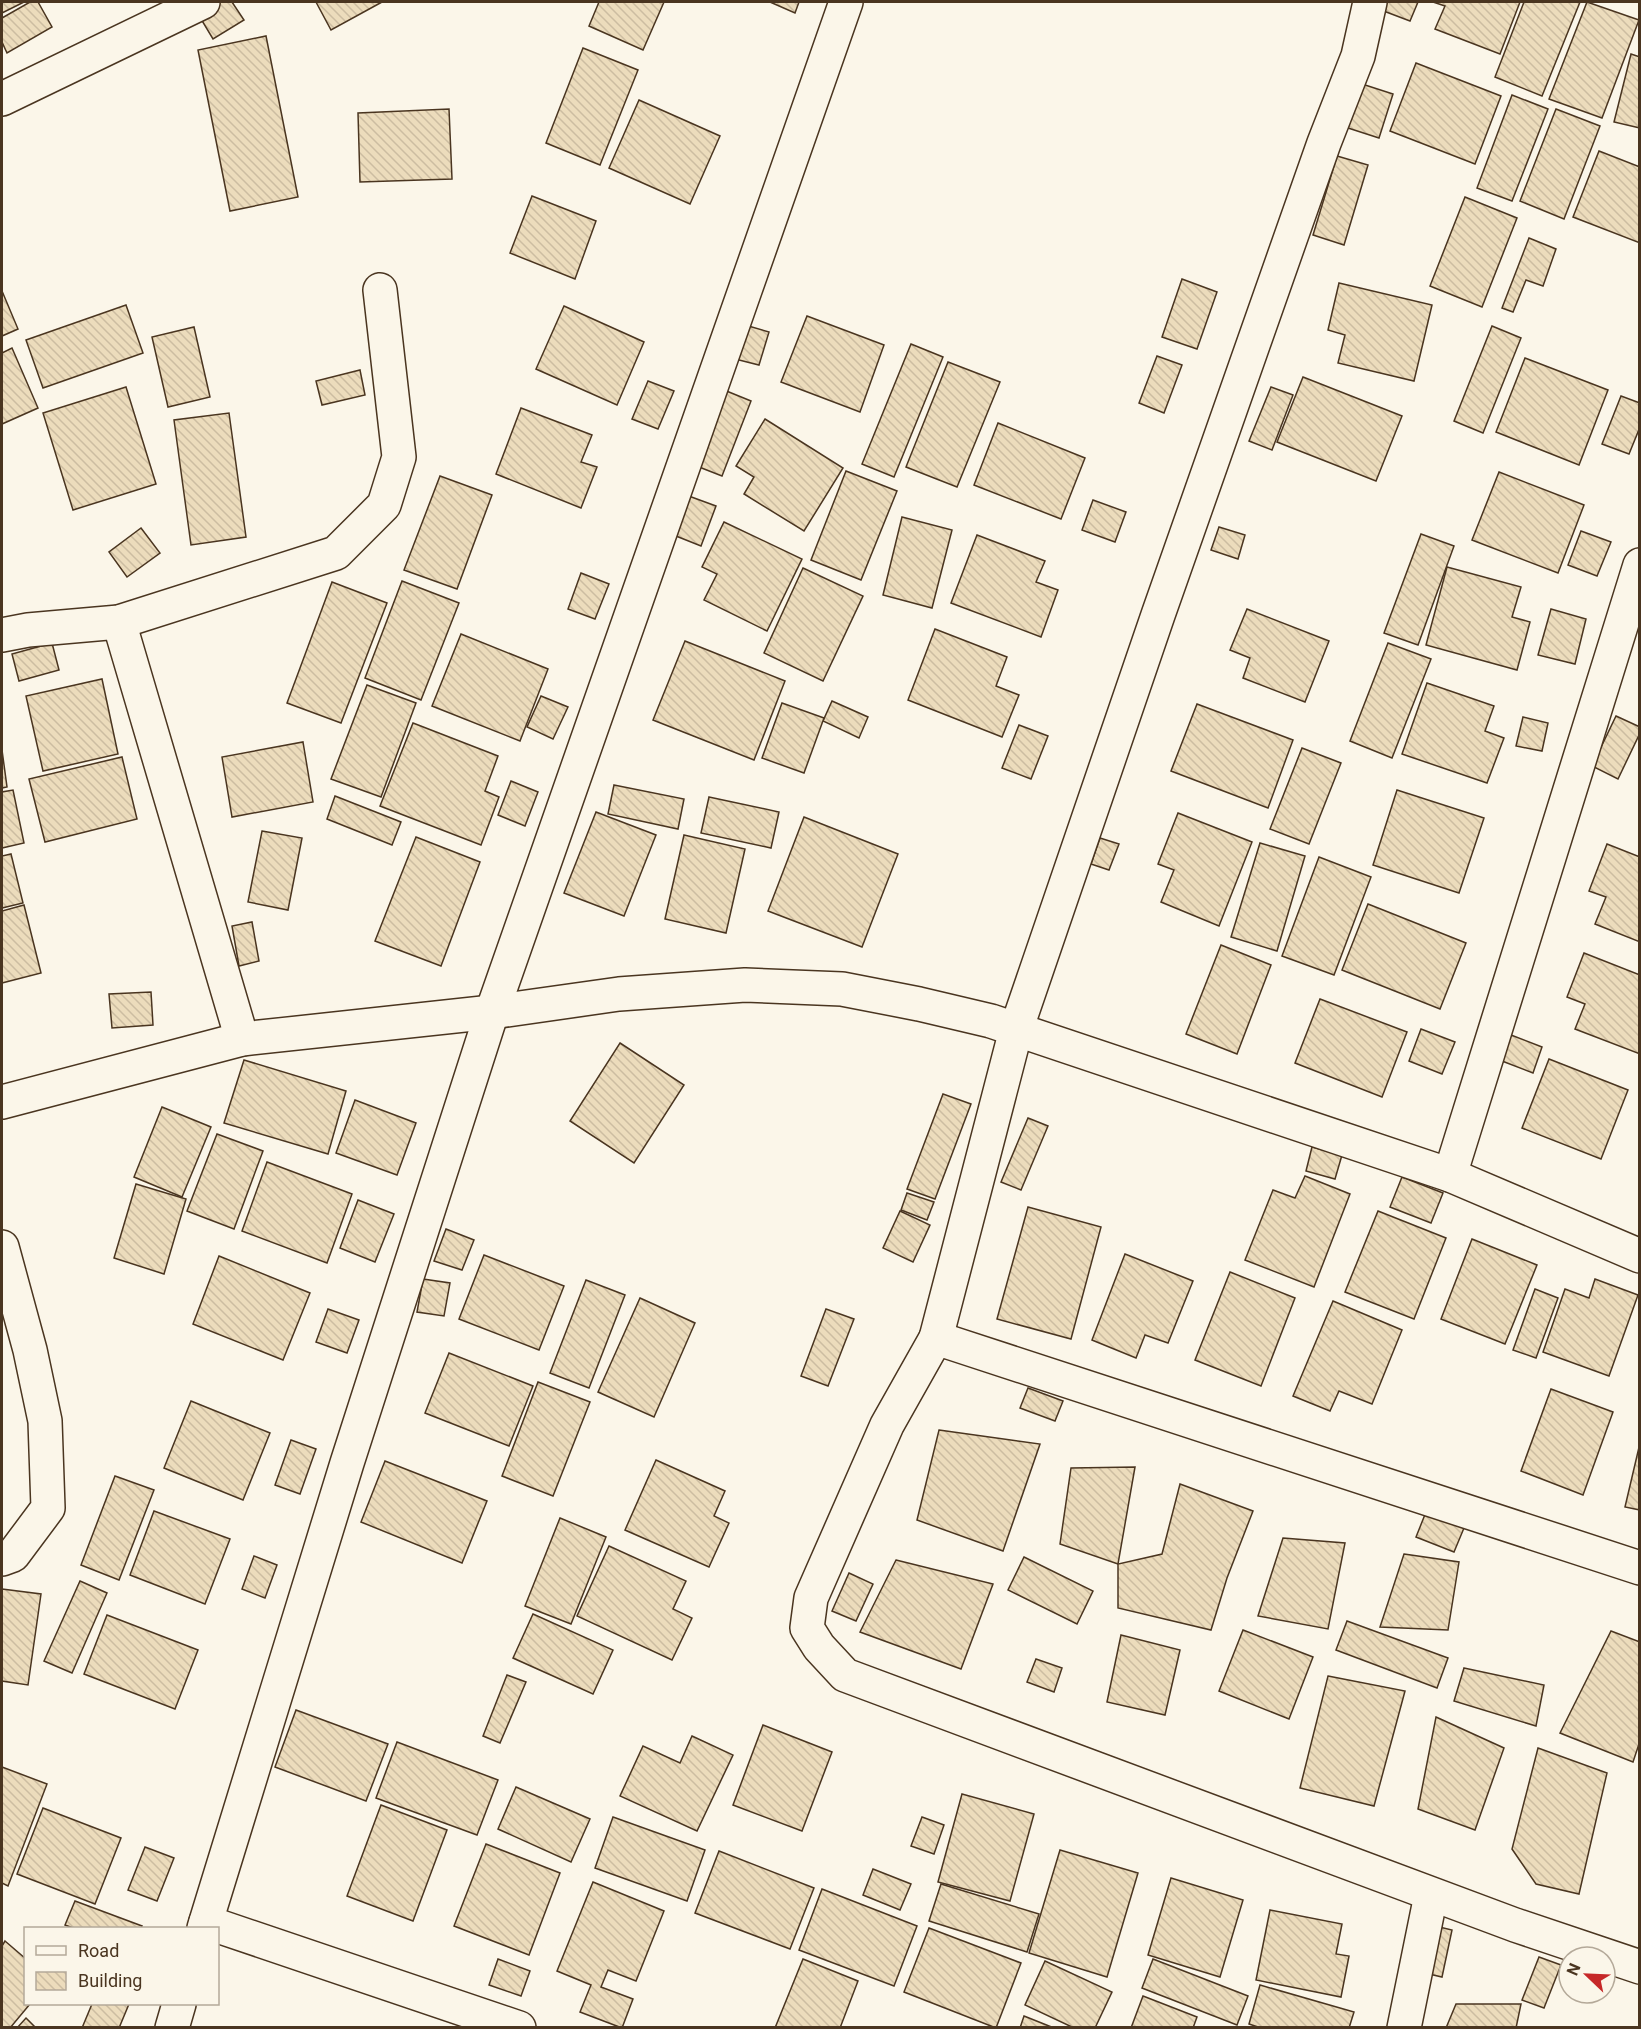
<svg xmlns="http://www.w3.org/2000/svg" width="1641" height="2029" font-family="Roboto,sans-serif">
	<style>
		.building { fill: url(#building-back-hatch); stroke: #4a3520; stroke-width: 1.5 }
		.lines { fill: none; stroke-linecap: round; stroke-linejoin: round }
		.minor-casing { stroke: #4a3520; stroke-width: 36 }
		.minor { stroke: #fbf6e9; stroke-width: 33 }
	</style>
	<defs>
		<pattern id="building-back-hatch" width="6" height="6" patternUnits="userSpaceOnUse" patternTransform="scale(1.5)"><rect width="6" height="6" fill="#ecdcbc"/><path d="M-1 5l2 2M0 0l6 6M5-1l2 2" fill="none" stroke="#ccbda1"/></pattern>
	</defs>
	<rect width="100%" height="100%" fill="#fbf6e9"/>
	<g class="building">
		<polygon points="2,2 24,2 2,13"/>
		<polygon points="30,2 38,2 52,27 7,53 2,42 2,18"/>
		<polygon points="218,2 232,2 244,20 213,39 198,14"/>
		<polygon points="316,2 382,2 331,30"/>
		<polygon points="599,2 664,2 643,50 589,26"/>
		<polygon points="770,2 799,2 795,13"/>
		<polygon points="1384,2 1418,2 1410,21 1381,10"/>
		<polygon points="1433,2 1520,2 1500,54 1435,29 1445,6"/>
		<polygon points="1524,2 1580,2 1542,96 1495,77"/>
		<polygon points="1587,2 1639,20 1602,118 1549,99"/>
		<polygon points="266,36 298,197 230,211 198,50"/>
		<polygon points="583,48 638,70 600,165 546,143"/>
		<polygon points="1631,54 1640,57 1640,128 1614,122"/>
		<polygon points="1416,63 1501,96 1475,164 1390,131"/>
		<polygon points="1362,84 1393,94 1379,138 1348,128"/>
		<polygon points="1512,95 1548,109 1512,201 1477,188"/>
		<polygon points="639,100 720,136 690,204 609,168"/>
		<polygon points="449,109 452,179 360,182 358,113"/>
		<polygon points="1556,109 1600,126 1564,219 1520,201"/>
		<polygon points="1599,151 1640,167 1640,243 1573,217"/>
		<polygon points="1337,156 1368,165 1344,245 1313,235"/>
		<polygon points="532,196 596,221 575,279 510,253"/>
		<polygon points="1465,197 1517,218 1482,307 1430,286"/>
		<polygon points="1529,238 1556,249 1543,286 1526,280 1513,312 1502,308"/>
		<polygon points="1182,279 1217,292 1197,349 1162,337"/>
		<polygon points="1339,283 1432,305 1414,381 1338,363 1345,335 1328,330"/>
		<polygon points="2,291 18,329 2,336"/>
		<polygon points="126,305 143,353 43,388 26,340"/>
		<polygon points="564,306 644,342 617,405 536,369"/>
		<polygon points="807,316 884,345 860,412 781,382"/>
		<polygon points="745,325 769,332 759,365 735,359"/>
		<polygon points="1492,326 1521,338 1483,433 1454,421"/>
		<polygon points="194,327 210,397 168,407 152,337"/>
		<polygon points="911,344 943,357 894,477 862,464"/>
		<polygon points="12,348 38,408 2,424 2,353"/>
		<polygon points="1157,356 1182,365 1164,413 1139,403"/>
		<polygon points="1525,358 1608,390 1579,465 1496,432"/>
		<polygon points="948,362 1000,382 957,487 906,467"/>
		<polygon points="360,370 365,395 322,405 316,381"/>
		<polygon points="1303,377 1402,416 1376,481 1277,442"/>
		<polygon points="648,381 674,391 658,429 632,419"/>
		<polygon points="126,387 156,484 73,510 43,413"/>
		<polygon points="1271,387 1293,395 1272,450 1249,441"/>
		<polygon points="724,390 751,401 722,476 694,465"/>
		<polygon points="1621,396 1640,403 1640,427 1629,454 1602,444"/>
		<polygon points="521,408 592,435 581,462 597,467 581,508 496,474"/>
		<polygon points="229,413 246,537 191,545 174,420"/>
		<polygon points="765,419 843,468 804,531 744,494 754,477 736,466"/>
		<polygon points="998,423 1085,458 1061,519 974,485"/>
		<polygon points="846,471 897,491 861,580 811,560"/>
		<polygon points="1499,472 1584,505 1558,573 1472,540"/>
		<polygon points="440,476 492,495 457,589 404,570"/>
		<polygon points="686,495 716,506 701,546 671,534"/>
		<polygon points="1093,500 1126,512 1115,542 1082,530"/>
		<polygon points="902,517 952,530 932,608 883,595"/>
		<polygon points="724,522 802,559 767,631 704,600 717,574 702,567"/>
		<polygon points="1219,527 1245,535 1238,559 1211,550"/>
		<polygon points="141,528 160,553 127,577 109,552"/>
		<polygon points="1581,531 1611,542 1597,576 1568,565"/>
		<polygon points="1421,534 1454,546 1418,645 1384,633"/>
		<polygon points="977,535 1045,561 1036,582 1058,590 1041,637 951,603"/>
		<polygon points="1447,567 1521,587 1512,617 1530,622 1517,670 1426,645"/>
		<polygon points="803,568 863,596 823,681 764,653"/>
		<polygon points="581,573 609,584 595,619 568,609"/>
		<polygon points="402,581 459,603 421,700 365,678"/>
		<polygon points="332,582 387,603 341,723 287,703"/>
		<polygon points="1247,609 1329,641 1305,702 1243,678 1250,658 1230,650"/>
		<polygon points="1551,609 1586,619 1575,664 1538,655"/>
		<polygon points="935,629 1007,657 996,686 1019,695 1002,737 908,700"/>
		<polygon points="461,634 548,669 520,741 432,706"/>
		<polygon points="685,641 785,681 754,760 653,720"/>
		<polygon points="52,643 59,670 19,681 12,654"/>
		<polygon points="1388,643 1431,659 1392,758 1350,741"/>
		<polygon points="102,679 118,754 43,771 26,696"/>
		<polygon points="1427,683 1494,706 1485,731 1504,738 1487,783 1402,754"/>
		<polygon points="367,685 416,703 381,797 331,779"/>
		<polygon points="541,696 568,707 553,739 527,727"/>
		<polygon points="832,701 868,717 859,738 823,721"/>
		<polygon points="782,703 824,718 804,773 762,758"/>
		<polygon points="1197,704 1293,740 1268,808 1171,771"/>
		<polygon points="1616,716 1640,727 1640,733 1618,779 1592,766"/>
		<polygon points="1523,717 1548,723 1542,751 1516,746"/>
		<polygon points="413,723 498,756 485,791 499,797 481,845 380,806"/>
		<polygon points="1019,725 1048,736 1031,779 1002,768"/>
		<polygon points="303,742 313,802 232,817 222,757"/>
		<polygon points="1302,748 1341,763 1309,844 1270,829"/>
		<polygon points="2,750 7,787 2,788"/>
		<polygon points="122,757 137,819 45,842 29,779"/>
		<polygon points="511,781 538,792 525,826 498,815"/>
		<polygon points="614,785 684,799 678,829 608,814"/>
		<polygon points="13,790 24,843 2,848 2,792"/>
		<polygon points="1397,790 1484,818 1459,893 1373,865"/>
		<polygon points="335,796 401,822 392,845 327,819"/>
		<polygon points="709,797 779,812 771,848 701,833"/>
		<polygon points="596,812 656,835 624,916 564,893"/>
		<polygon points="1178,813 1252,842 1219,926 1161,902 1174,870 1158,864"/>
		<polygon points="804,817 898,854 862,947 768,911"/>
		<polygon points="262,831 302,838 288,910 248,902"/>
		<polygon points="684,835 745,849 726,933 665,919"/>
		<polygon points="416,837 480,862 441,966 375,941"/>
		<polygon points="1100,838 1119,844 1109,870 1091,864"/>
		<polygon points="1260,843 1305,856 1277,951 1231,937"/>
		<polygon points="1607,844 1640,857 1640,942 1595,924 1606,897 1589,891"/>
		<polygon points="11,854 23,903 2,908 2,856"/>
		<polygon points="1319,857 1371,877 1334,975 1282,956"/>
		<polygon points="1368,904 1466,943 1440,1009 1342,970"/>
		<polygon points="24,905 41,973 2,983 2,911"/>
		<polygon points="252,922 259,961 239,966 232,926"/>
		<polygon points="1221,945 1271,965 1237,1054 1186,1034"/>
		<polygon points="1584,953 1640,975 1640,1054 1575,1029 1585,1004 1567,997"/>
		<polygon points="151,992 153,1025 112,1028 109,994"/>
		<polygon points="1320,999 1407,1032 1382,1097 1295,1063"/>
		<polygon points="1421,1029 1455,1042 1442,1074 1409,1061"/>
		<polygon points="1511,1035 1542,1047 1533,1073 1502,1061"/>
		<polygon points="620,1043 684,1085 634,1163 570,1121"/>
		<polygon points="1549,1059 1628,1090 1601,1159 1522,1128"/>
		<polygon points="244,1060 346,1091 328,1154 224,1123"/>
		<polygon points="943,1094 971,1104 935,1199 907,1189"/>
		<polygon points="355,1100 416,1123 397,1175 336,1153"/>
		<polygon points="162,1107 211,1127 182,1197 134,1177"/>
		<polygon points="1028,1118 1048,1126 1021,1190 1001,1182"/>
		<polygon points="217,1134 263,1151 234,1229 187,1211"/>
		<polygon points="1312,1147 1342,1155 1335,1179 1306,1171"/>
		<polygon points="267,1162 352,1194 327,1263 242,1231"/>
		<polygon points="1305,1176 1350,1194 1314,1287 1245,1260 1273,1190 1295,1198"/>
		<polygon points="1402,1177 1443,1193 1431,1223 1390,1207"/>
		<polygon points="136,1184 186,1199 164,1274 114,1258"/>
		<polygon points="907,1193 934,1202 927,1220 901,1210"/>
		<polygon points="358,1200 394,1214 375,1262 340,1248"/>
		<polygon points="1028,1207 1101,1227 1071,1339 997,1319"/>
		<polygon points="900,1211 930,1225 913,1262 883,1248"/>
		<polygon points="1378,1211 1446,1238 1414,1319 1345,1292"/>
		<polygon points="446,1229 474,1240 462,1270 434,1261"/>
		<polygon points="1472,1239 1537,1265 1505,1344 1441,1319"/>
		<polygon points="1125,1254 1193,1281 1168,1343 1145,1335 1136,1358 1092,1340"/>
		<polygon points="484,1255 564,1286 539,1350 459,1319"/>
		<polygon points="219,1256 310,1293 283,1360 193,1324"/>
		<polygon points="1230,1272 1295,1298 1261,1386 1195,1360"/>
		<polygon points="423,1279 450,1283 444,1316 417,1312"/>
		<polygon points="1595,1279 1638,1295 1609,1376 1543,1352 1565,1289 1589,1298"/>
		<polygon points="586,1280 625,1295 589,1388 550,1373"/>
		<polygon points="1535,1289 1558,1298 1536,1358 1513,1350"/>
		<polygon points="640,1298 695,1323 654,1417 598,1392"/>
		<polygon points="1333,1301 1402,1330 1372,1404 1339,1391 1330,1411 1293,1396"/>
		<polygon points="328,1309 359,1320 347,1353 316,1342"/>
		<polygon points="826,1309 854,1319 828,1386 801,1376"/>
		<polygon points="449,1353 533,1386 509,1446 425,1413"/>
		<polygon points="538,1382 590,1402 553,1496 502,1476"/>
		<polygon points="1028,1388 1063,1401 1055,1421 1020,1408"/>
		<polygon points="1551,1389 1613,1412 1583,1495 1521,1471"/>
		<polygon points="191,1401 270,1433 243,1500 164,1468"/>
		<polygon points="939,1430 1040,1444 1003,1551 917,1520"/>
		<polygon points="291,1440 316,1449 300,1494 275,1485"/>
		<polygon points="1640,1443 1640,1510 1625,1507"/>
		<polygon points="656,1460 725,1491 714,1516 729,1523 709,1567 625,1530"/>
		<polygon points="385,1461 487,1501 462,1563 361,1522"/>
		<polygon points="1135,1467 1118,1564 1060,1544 1071,1468"/>
		<polygon points="115,1476 154,1490 119,1580 81,1565"/>
		<polygon points="1180,1484 1253,1511 1227,1578 1211,1630 1118,1608 1118,1564 1162,1554"/>
		<polygon points="154,1511 230,1539 205,1604 130,1575"/>
		<polygon points="1426,1512 1464,1528 1454,1552 1416,1537"/>
		<polygon points="560,1518 606,1537 571,1624 525,1606"/>
		<polygon points="1283,1538 1345,1543 1328,1629 1258,1616"/>
		<polygon points="609,1546 686,1581 673,1609 692,1618 672,1660 577,1616"/>
		<polygon points="1404,1554 1459,1562 1448,1630 1380,1627"/>
		<polygon points="254,1556 277,1565 265,1598 242,1589"/>
		<polygon points="1024,1557 1093,1591 1077,1624 1008,1590"/>
		<polygon points="896,1560 993,1584 961,1669 860,1632"/>
		<polygon points="849,1573 873,1584 856,1621 832,1611"/>
		<polygon points="80,1581 107,1593 72,1673 44,1661"/>
		<polygon points="2,1589 41,1594 28,1685 2,1681"/>
		<polygon points="533,1614 613,1650 593,1694 513,1658"/>
		<polygon points="107,1615 198,1650 175,1709 84,1674"/>
		<polygon points="1347,1621 1448,1658 1437,1688 1336,1650"/>
		<polygon points="1243,1630 1313,1657 1289,1719 1219,1691"/>
		<polygon points="1611,1631 1640,1642 1640,1741 1633,1762 1560,1733"/>
		<polygon points="1121,1635 1180,1650 1165,1715 1107,1702"/>
		<polygon points="1036,1659 1062,1668 1054,1692 1027,1682"/>
		<polygon points="1464,1668 1544,1685 1536,1726 1454,1701"/>
		<polygon points="507,1675 526,1682 500,1743 483,1736"/>
		<polygon points="1328,1676 1405,1691 1374,1806 1300,1788"/>
		<polygon points="296,1710 388,1744 366,1801 275,1767"/>
		<polygon points="1436,1717 1504,1748 1475,1830 1418,1809"/>
		<polygon points="763,1725 832,1752 802,1831 733,1805"/>
		<polygon points="692,1736 733,1755 697,1831 620,1796 643,1746 680,1763"/>
		<polygon points="397,1742 498,1780 477,1835 376,1798"/>
		<polygon points="1538,1748 1607,1773 1579,1894 1536,1884 1512,1849"/>
		<polygon points="2,1767 47,1784 8,1886 2,1883"/>
		<polygon points="516,1787 590,1819 571,1862 498,1829"/>
		<polygon points="962,1794 1034,1814 1010,1901 938,1882"/>
		<polygon points="381,1805 447,1830 413,1921 347,1896"/>
		<polygon points="43,1808 121,1838 95,1904 17,1874"/>
		<polygon points="613,1817 705,1850 687,1901 595,1868"/>
		<polygon points="922,1817 944,1825 934,1854 911,1846"/>
		<polygon points="486,1844 560,1873 529,1955 454,1926"/>
		<polygon points="145,1847 174,1858 157,1901 128,1890"/>
		<polygon points="1060,1850 1138,1873 1107,1977 1029,1953"/>
		<polygon points="719,1851 814,1888 790,1949 695,1913"/>
		<polygon points="873,1869 911,1884 900,1910 863,1895"/>
		<polygon points="1171,1878 1243,1900 1220,1977 1148,1955"/>
		<polygon points="593,1882 664,1911 636,1981 608,1970 601,1987 633,1999 622,2028 580,2012 591,1985 557,1971"/>
		<polygon points="941,1884 1039,1914 1027,1952 929,1921"/>
		<polygon points="822,1889 917,1926 894,1986 799,1950"/>
		<polygon points="75,1901 142,1926 141,1928 73,1928 65,1925"/>
		<polygon points="1270,1910 1342,1924 1336,1954 1349,1956 1341,1997 1256,1980"/>
		<polygon points="1427,1924 1452,1930 1442,1977 1416,1971"/>
		<polygon points="929,1928 1021,1963 996,2028 904,1992"/>
		<polygon points="5,1941 26,1959 26,2004 30,2004 10,2028 2,2028 2,1946"/>
		<polygon points="1539,1957 1561,1965 1544,2008 1522,2000"/>
		<polygon points="498,1959 530,1971 521,1996 489,1985"/>
		<polygon points="803,1959 858,1981 840,2028 775,2028"/>
		<polygon points="1153,1959 1248,1996 1237,2025 1142,1988"/>
		<polygon points="1045,1961 1112,1992 1095,2028 1074,2028 1025,2005"/>
		<polygon points="1260,1985 1354,2012 1349,2028 1261,2028 1249,2024"/>
		<polygon points="1143,1996 1197,2017 1193,2028 1131,2028"/>
		<polygon points="92,2004 129,2004 119,2028 82,2028"/>
		<polygon points="1456,2004 1521,2004 1516,2028 1446,2028"/>
		<polygon points="1024,2016 1054,2028 1020,2028"/>
		<polygon points="26,2018 36,2028 17,2028"/>
	</g>
	<g class="lines">
		<defs>
			<g id="minor">
				<polyline points="2,99 203,2"/>
				<polyline points="119,622 242,1039"/>
				<polyline points="2,635 28,630 119,622 336,553 384,505 399,457 380,290"/>
				<polyline points="2,1102 242,1039 492,1012 619,994 745,985 842,989 919,1004 991,1021 1450,1175 1640,1256"/>
				<polyline points="1450,1175 1640,565"/>
				<polyline points="2,1247 30,1350 45,1421 48,1508 13,1555 2,1559"/>
				<polyline points="936,1338 1016,1030 1158,615 1324,143 1358,56 1370,2"/>
				<polyline points="1640,1568 936,1338 887,1425 811,1598 807,1628 819,1647 845,1675 1515,1925 1640,1967"/>
				<polyline points="206,1922 519,2028"/>
				<polyline points="204,1928 347,1463 492,1012 846,2"/>
				<polyline points="172,2028 179,2004"/>
				<polyline points="1404,2028 1431,1895"/>
			</g>
		</defs>
		<use href="#minor" class="minor-casing"/>
		<use href="#minor" class="minor"/>
	</g>
	<rect width="1641" height="2029" fill="none" stroke="#4a3520" stroke-width="6"/>
	<rect x="24" y="1927" width="195" height="78" fill="#fbf6e9" stroke="#b4a999" stroke-width="1.5"/>
	<rect x="36" y="1946" width="30" height="9" fill="#fbf6e9" stroke="#b4a999" stroke-width="1.5"/>
	<text x="78" y="1957" font-size="18" fill="#4a3520">Road</text>
	<rect x="36" y="1972" width="30" height="18" fill="url(#building-back-hatch)" stroke="#b4a999" stroke-width="1.5"/>
	<text x="78" y="1987" font-size="18" fill="#4a3520">Building</text>
	<g transform="translate(1587 1975) rotate(293)"><circle r="28" fill="#fbf6e9" stroke="#b4a999" stroke-width="1.5"/>
	<path d="M0-4.5L10 22L0 15L-10 22Z" fill="#c62828"/>
	<text y="-9" font-size="16" font-weight="bold" text-anchor="middle" fill="#4a3520">N</text>
	</g>
</svg>
